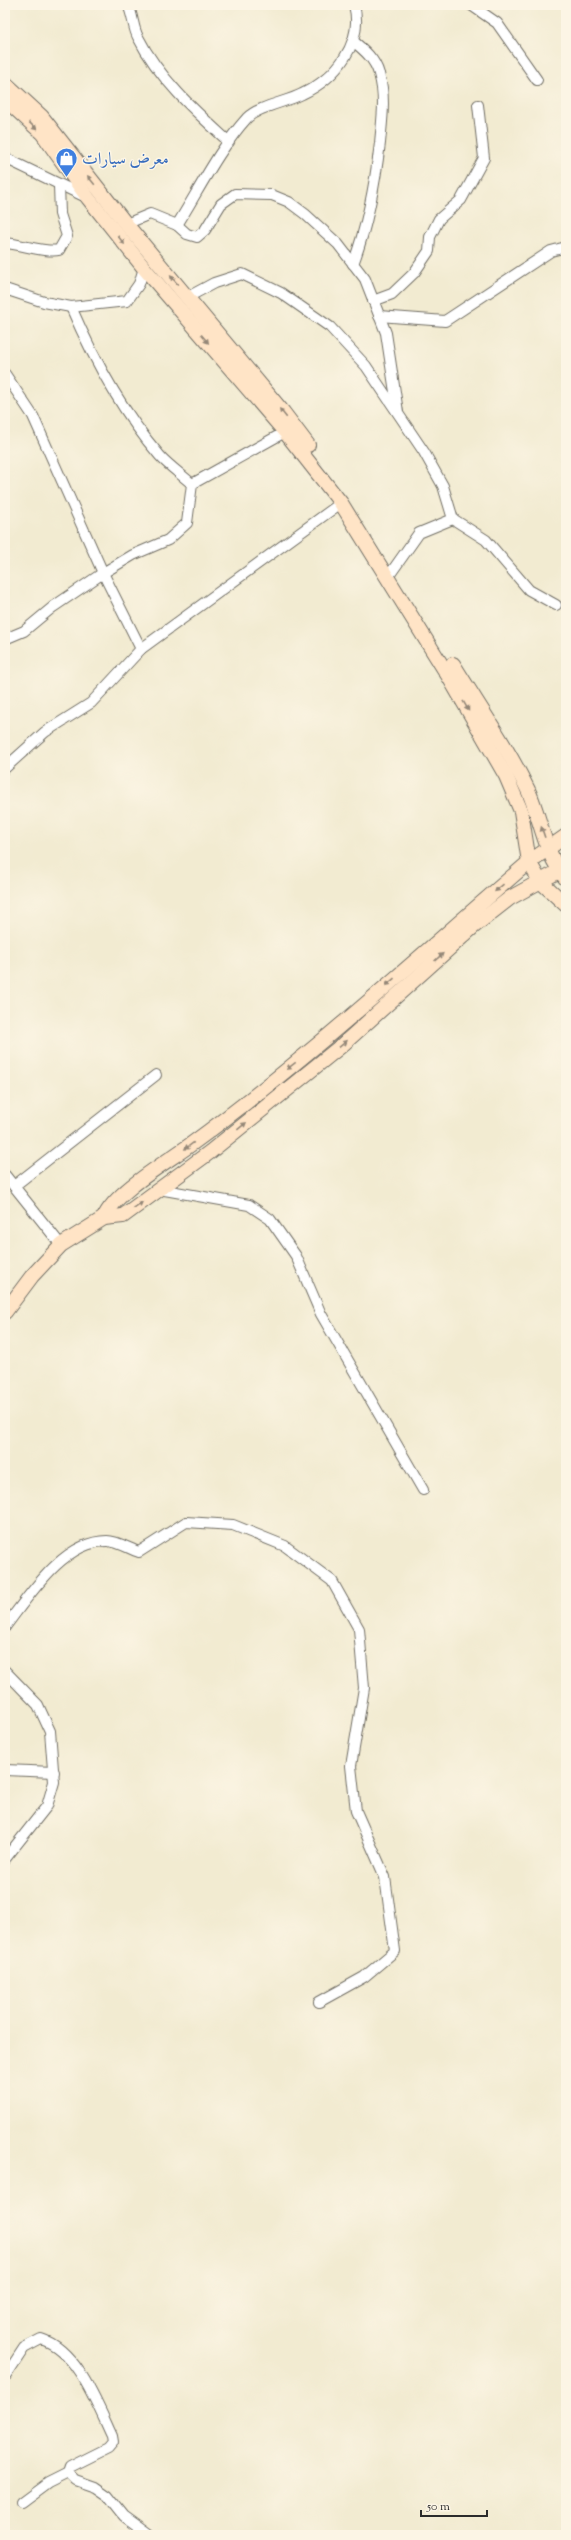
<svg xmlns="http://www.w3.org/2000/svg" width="571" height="2540" font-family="'Sorts Mill Goudy',Amiri,serif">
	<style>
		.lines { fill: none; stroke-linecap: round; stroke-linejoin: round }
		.street-casing { stroke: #716e65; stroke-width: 12 }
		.secondary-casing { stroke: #716e65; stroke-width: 16 }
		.street { stroke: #fff; stroke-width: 10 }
		.secondary { stroke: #ffe4c6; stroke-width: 14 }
		.oneway { fill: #958878 }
		.labels { text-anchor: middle; stroke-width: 3; stroke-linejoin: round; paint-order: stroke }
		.shop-label { font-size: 17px; fill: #366cbe; stroke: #fcf5e5; text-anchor: start }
	</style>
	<rect width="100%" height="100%" fill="#fcf5e5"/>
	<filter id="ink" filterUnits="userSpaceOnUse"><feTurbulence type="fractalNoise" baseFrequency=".025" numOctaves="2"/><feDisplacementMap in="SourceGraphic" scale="8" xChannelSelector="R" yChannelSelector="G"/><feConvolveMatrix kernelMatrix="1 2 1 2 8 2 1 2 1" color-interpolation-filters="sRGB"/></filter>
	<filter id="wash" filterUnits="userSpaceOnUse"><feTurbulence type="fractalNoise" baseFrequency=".012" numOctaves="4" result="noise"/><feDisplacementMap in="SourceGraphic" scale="16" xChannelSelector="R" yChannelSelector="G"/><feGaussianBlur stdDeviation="0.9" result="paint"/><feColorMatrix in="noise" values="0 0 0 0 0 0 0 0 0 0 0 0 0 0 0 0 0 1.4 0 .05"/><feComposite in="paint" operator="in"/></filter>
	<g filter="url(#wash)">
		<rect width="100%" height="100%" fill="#f2ebd1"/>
	</g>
	<g filter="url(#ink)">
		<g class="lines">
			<defs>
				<g id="street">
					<path d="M128,5c5,10 5,23 10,32 21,42 58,75 91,105"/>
					<polyline points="471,5 497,23 537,80"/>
					<polyline points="5,158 88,198"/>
					<path d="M121,220l5,4 24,-10 27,11c22,-35 42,-76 70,-107 12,-12 40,-16 55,-24 34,-16 62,-51 52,-89"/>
					<polyline points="177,225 187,234 197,237 205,230 221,204 235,194 272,195 289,202 305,214 338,244 365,279 386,333 398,412"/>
					<path d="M5,243c15,1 42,10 54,7l8,-14 -7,-22 -1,-29"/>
					<path d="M353,264c15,-40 22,-79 27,-121 2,-23 6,-46 -1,-69 -4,-15 -15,-24 -26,-33"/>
					<polyline points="5,289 44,302 71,307 127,301 139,284 144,268"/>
					<polyline points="188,297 214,283 242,274 281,293 330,327 366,366 424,452 443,486 453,519"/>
					<polyline points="373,301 392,294 414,273 429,251 430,237 439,219 461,200 484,158 478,105"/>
					<path d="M71,307c23,53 51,105 89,149 9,10 22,19 32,28"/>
					<polyline points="379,316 445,321 551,251 566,247"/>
					<polyline points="5,374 33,416 103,573 141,649"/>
					<polyline points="388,577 419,533 453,519 486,540 529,590 556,605"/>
					<polyline points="5,639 24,631 53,607 103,573 133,555 168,540 187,523 192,484 285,432"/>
					<polyline points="5,768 45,732 91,703 141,649 341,503"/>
					<polyline points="5,1175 61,1245"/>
					<polyline points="14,1186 156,1075"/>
					<polyline points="159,1189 249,1205 270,1219 296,1256 321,1314 423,1490"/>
					<path d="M5,1627c24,-31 58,-86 102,-86 10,0 23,8 32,11l47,-30 47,3 52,21 47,35 27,48 5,59 -13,78 5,45 29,66 10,74 -31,26 -45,25"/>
					<polyline points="5,1671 38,1705 50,1731 54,1782 47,1806 5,1859"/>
					<polyline points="5,1770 54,1772"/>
					<path d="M5,2377l19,-29 17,-9c36,11 56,65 71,97l1,6 -5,6 -38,19 -2,6 7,7 20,7 13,9 16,20 26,19"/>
					<polyline points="21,2503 48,2483 68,2473"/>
				</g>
				<g id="secondary">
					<polyline points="5,83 42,117 126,224 283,412 308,445"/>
					<polyline points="5,99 42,133 88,198 144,268 285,432 341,503 449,677 506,776 521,811 529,862 540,881 566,905"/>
					<path d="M453,664c25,41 54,82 75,126 13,28 16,64 38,89"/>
					<path d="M104,1218c11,-26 61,-55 86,-73 119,-87 227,-187 339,-283l37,-26"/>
					<polyline points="5,1312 32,1276 61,1245 104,1218 123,1216 210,1152 341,1046 473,927 510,898 559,871"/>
				</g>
			</defs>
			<use href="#street" class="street-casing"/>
			<use href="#secondary" class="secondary-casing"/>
			<use href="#street" class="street"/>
			<use href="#secondary" class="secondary"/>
		</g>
		<defs><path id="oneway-solid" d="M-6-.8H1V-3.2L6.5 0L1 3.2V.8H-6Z"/></defs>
		<g class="oneway">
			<use href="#oneway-solid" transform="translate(33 126) rotate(44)"/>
			<use href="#oneway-solid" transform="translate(91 180) rotate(-129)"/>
			<use href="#oneway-solid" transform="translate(121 240) rotate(52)"/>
			<use href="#oneway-solid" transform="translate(174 280) rotate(-131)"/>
			<use href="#oneway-solid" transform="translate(205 339) rotate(50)"/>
			<use href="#oneway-solid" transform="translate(283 413) rotate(-128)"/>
			<use href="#oneway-solid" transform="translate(466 706) rotate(60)"/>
			<use href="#oneway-solid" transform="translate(543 832) rotate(-109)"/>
			<use href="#oneway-solid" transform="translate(499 888) rotate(139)"/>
			<use href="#oneway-solid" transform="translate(439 957) rotate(-42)"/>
			<use href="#oneway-solid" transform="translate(390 982) rotate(139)"/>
			<use href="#oneway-solid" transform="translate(343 1044) rotate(-40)"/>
			<use href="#oneway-solid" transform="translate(291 1066) rotate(142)"/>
			<use href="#oneway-solid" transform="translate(242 1126) rotate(-39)"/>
			<use href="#oneway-solid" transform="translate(189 1146) rotate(144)"/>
			<use href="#oneway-solid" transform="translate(138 1205) rotate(-36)"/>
		</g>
	</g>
	<defs>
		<symbol id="shop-pin" viewBox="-11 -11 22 30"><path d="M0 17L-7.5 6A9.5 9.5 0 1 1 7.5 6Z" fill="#3f7fe0" stroke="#fcf5e5"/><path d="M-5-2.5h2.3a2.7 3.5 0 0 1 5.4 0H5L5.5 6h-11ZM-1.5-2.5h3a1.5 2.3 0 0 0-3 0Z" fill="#fff"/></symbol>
	</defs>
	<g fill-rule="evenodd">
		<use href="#shop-pin" x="54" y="146" width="25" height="34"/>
	</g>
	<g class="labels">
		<g class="shop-label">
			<text x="82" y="164">معرض سيارات</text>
		</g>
	</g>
	<rect width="571" height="2540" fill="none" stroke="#fcf5e5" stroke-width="20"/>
	<path d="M421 2510v6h66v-6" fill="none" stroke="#2b2b2b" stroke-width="2"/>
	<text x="427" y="2510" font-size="12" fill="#2b2b2b" stroke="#fcf5e5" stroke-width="3" paint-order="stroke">50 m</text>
</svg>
